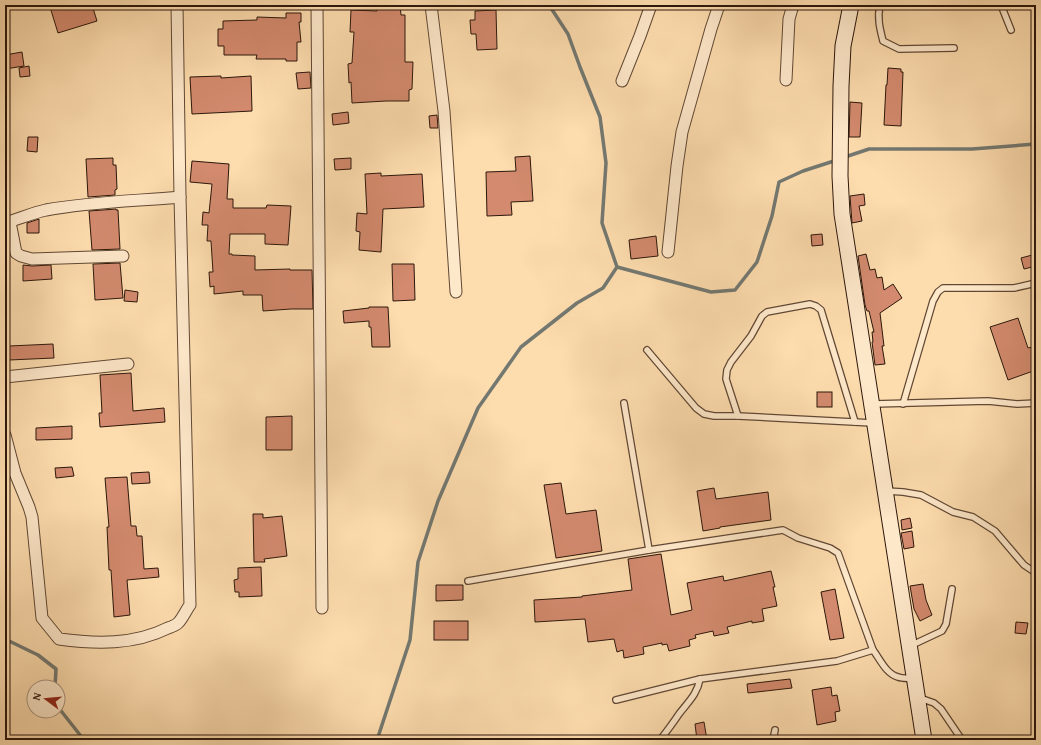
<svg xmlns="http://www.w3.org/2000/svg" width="1041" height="745" font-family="'Gentium Book Plus',serif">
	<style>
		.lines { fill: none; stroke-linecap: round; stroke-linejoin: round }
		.stream { stroke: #737871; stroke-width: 3.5 }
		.building { fill: #d38a6e; stroke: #2c170b }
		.lane-casing { stroke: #604834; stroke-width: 8 }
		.street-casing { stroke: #604834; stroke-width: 13 }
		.secondary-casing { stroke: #2c170b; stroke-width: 17 }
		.lane { stroke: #fee8ca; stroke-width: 5.5 }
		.street { stroke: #fee8ca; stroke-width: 11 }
		.secondary { stroke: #fee8ca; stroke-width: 15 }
	</style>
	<rect width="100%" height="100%" fill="#fddcae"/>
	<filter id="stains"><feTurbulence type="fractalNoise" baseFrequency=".005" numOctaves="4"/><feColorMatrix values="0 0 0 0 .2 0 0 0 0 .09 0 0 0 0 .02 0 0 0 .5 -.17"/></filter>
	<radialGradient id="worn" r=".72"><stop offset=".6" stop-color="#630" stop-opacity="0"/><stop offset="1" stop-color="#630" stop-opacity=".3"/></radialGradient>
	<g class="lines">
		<g class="stream">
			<polyline points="845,157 869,149 972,149 1036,144"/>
			<polyline points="617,267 711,292 735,290 757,262 772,216 779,182 803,171 837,160"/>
			<polyline points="5,639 38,655 56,669 55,687"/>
			<polyline points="58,707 84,740"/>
			<polyline points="377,740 410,640 418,562 438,501 478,408 521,347 577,303 603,288 617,267 602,223 606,163 600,117 580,67 568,34 549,5"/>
		</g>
	</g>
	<g class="building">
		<polygon points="58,5 92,5 97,21 58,33 50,7"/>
		<polygon points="400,5 401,15 405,15 405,62 413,62 412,89 409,90 409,101 386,101 352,103 351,82 349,83 348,64 352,63 354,32 350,32 351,10 377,11 377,6"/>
		<polygon points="496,10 497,49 477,50 476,34 471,34 470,20 475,20 475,11"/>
		<polygon points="286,13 301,13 301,22 299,22 301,42 297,42 297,61 286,61 286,59 256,59 257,55 224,55 224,46 218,46 218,29 223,29 223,21 257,20 257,17 286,18"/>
		<polygon points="22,52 24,66 5,69 5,55"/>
		<polygon points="29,66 30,76 20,77 19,68"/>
		<polygon points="888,68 901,69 901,72 903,72 901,126 884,125 886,85 887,85"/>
		<polygon points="310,72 311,88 298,89 296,73"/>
		<polygon points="221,76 221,78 251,76 252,111 192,114 190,77"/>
		<polygon points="850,102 862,103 860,137 849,137"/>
		<polygon points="348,112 349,123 333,125 332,114"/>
		<polygon points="437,115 438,128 430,128 429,116"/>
		<polygon points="28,137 38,137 37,152 27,151"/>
		<polygon points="530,156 533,201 511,202 512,215 487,216 486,172 516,171 515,157"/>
		<polygon points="113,158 113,165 116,165 117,189 115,190 115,195 88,197 86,159"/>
		<polygon points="351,158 351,169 335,170 334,159"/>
		<polygon points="192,161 229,164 227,199 233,199 233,208 266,208 267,205 291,206 288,245 265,244 265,234 230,234 229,254 232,254 232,255 255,256 255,270 290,269 290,270 312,270 313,309 291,309 263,311 262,295 243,295 243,291 214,294 214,286 210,287 209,272 213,272 211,241 207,241 208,225 202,225 203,212 209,213 212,184 190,182"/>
		<polygon points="381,173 381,176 422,174 424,207 383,209 381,252 359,250 360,232 356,231 357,213 367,214 365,174"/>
		<polygon points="864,194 865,205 859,206 862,221 852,223 850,196"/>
		<polygon points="116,209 116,210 118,210 120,249 92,250 89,211"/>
		<polygon points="39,219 39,233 27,233 27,223"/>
		<polygon points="822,234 823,245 812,246 811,235"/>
		<polygon points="656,236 658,256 631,259 629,240"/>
		<polygon points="866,254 870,270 875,269 877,278 882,277 884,290 893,284 902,298 880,313 884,346 882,346 885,364 875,365 872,342 873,342 872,332 874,332 869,311 867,311 865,305 858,256"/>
		<polygon points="1036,254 1036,266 1024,269 1021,258"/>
		<polygon points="120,263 123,298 95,300 93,264"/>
		<polygon points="392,264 414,264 415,300 393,301"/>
		<polygon points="23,265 32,266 51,265 52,279 23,281"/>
		<polygon points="125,290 138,292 137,302 124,301"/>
		<polygon points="369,307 388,307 390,347 372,347 371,327 369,327 369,321 344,323 343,311 369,308"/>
		<polygon points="1018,318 1028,348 1036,346 1036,370 1008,380 990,327"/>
		<polygon points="53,344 54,358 9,360 9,346"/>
		<polygon points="131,373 133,411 164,408 165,422 100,427 99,413 102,413 100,375"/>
		<rect x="817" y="392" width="15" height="15"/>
		<polygon points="292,416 292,450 266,450 266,417"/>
		<polygon points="72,426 72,439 36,440 36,428"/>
		<polygon points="72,467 74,476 56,478 55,468"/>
		<polygon points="149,472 150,483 132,484 131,473"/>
		<polygon points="127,477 131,526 136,526 137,536 142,536 144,569 158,568 159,577 127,580 130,615 114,617 111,570 109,570 107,527 109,527 105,478"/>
		<polygon points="561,483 566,514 596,510 602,551 556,558 544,485"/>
		<polygon points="714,488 716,499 768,492 771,520 720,527 720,528 703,531 697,491"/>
		<polygon points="253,514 263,514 263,518 282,516 287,556 264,559 265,562 254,562"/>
		<polygon points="910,518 912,528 902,530 901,520"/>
		<polygon points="912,531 914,547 904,549 901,533"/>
		<polygon points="661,554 671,615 692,610 687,583 723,576 724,581 771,571 775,587 773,587 777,606 762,609 764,621 752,623 752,621 727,627 729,633 714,636 713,631 695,635 696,638 689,640 690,646 669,651 667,644 662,645 662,643 643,647 644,654 624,658 623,650 617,652 614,639 588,642 585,619 535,622 534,600 582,597 582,596 632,590 628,559"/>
		<polygon points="261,567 262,596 239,597 239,592 235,592 234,580 238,579 238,568"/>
		<polygon points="923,584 926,600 932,615 920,621 914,609 910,586"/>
		<polygon points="436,585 463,585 463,600 436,601"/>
		<polygon points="835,589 844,638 830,640 821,592"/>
		<rect x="434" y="621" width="34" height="19"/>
		<polygon points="1016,622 1028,623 1026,634 1015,633"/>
		<polygon points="790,679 792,688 748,693 747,684"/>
		<polygon points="831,687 832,696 837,695 840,711 835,712 836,721 817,725 812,690"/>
		<polygon points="704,722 707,740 697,740 695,724"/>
	</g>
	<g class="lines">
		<defs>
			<g id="lane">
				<path d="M880,5c-3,13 0,24 3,36l16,8 55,-1"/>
				<polyline points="1001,5 1011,30"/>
				<polyline points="647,350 696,408 704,414 714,416 738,416 873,423"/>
				<polyline points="624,403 649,550"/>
				<polyline points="873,404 988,401 1017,404 1036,403"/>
				<polyline points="903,404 933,301 938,292 943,288 1014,288 1036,283"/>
				<polyline points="738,416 726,379 727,370 731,362 751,336 762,316 767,312 810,304 816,306 821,310 855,422"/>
				<polyline points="886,491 903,492 921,495 953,512 973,517 995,531 1024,565 1036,573"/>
				<polyline points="468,581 649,550 783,530 798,538 830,548 838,553 873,650"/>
				<polyline points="910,646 942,631 946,624 952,589"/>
				<polyline points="920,698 934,703 941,709 962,740"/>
				<path d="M616,700l84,-21 137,-18 36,-11c7,9 13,24 25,27 5,2 11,1 16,1"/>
				<path d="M660,740c7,-9 13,-17 19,-26 9,-12 18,-19 21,-35"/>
				<polyline points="773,740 775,730"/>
			</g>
			<g id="street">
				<polyline points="317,5 322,608"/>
				<polyline points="431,5 444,111 456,292"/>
				<polyline points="786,80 789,19 793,5"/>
				<polyline points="622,81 640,36 651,5"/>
				<polyline points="10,222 16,253 21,256 32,259 123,256"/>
				<path d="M5,223c14,-4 27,-10 41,-13 44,-8 90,-9 134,-13"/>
				<polyline points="668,252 677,166 682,132 711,29 719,5"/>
				<polyline points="5,377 128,364"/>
				<path d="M5,435l10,38 14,34 3,10 10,101 17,21c37,5 75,6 109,-11 3,-1 8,-3 10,-5 5,-5 8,-13 12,-18l-10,-408 -3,-192"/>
			</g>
			<polyline id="secondary" points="851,5 843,46 841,86 840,176 842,214 924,740"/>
		</defs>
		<use href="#lane" class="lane-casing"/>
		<use href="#street" class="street-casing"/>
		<use href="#secondary" class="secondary-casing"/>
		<use href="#lane" class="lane"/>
		<use href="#street" class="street"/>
		<use href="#secondary" class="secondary"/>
	</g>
	<rect width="1041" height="745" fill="none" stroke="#fddcae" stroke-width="20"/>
	<rect x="6" y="6" width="1029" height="733" fill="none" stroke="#2c170b" stroke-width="2"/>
	<rect x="10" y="10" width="1021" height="725" fill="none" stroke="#2c170b"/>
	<g transform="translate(46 699) rotate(286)"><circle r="19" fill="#fee8ca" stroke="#aa947e"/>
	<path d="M0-3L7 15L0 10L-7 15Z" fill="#8f2418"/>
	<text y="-6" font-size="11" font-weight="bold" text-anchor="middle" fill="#2c170b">N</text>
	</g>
	<rect width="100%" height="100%" filter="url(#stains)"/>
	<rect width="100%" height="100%" fill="url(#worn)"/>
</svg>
